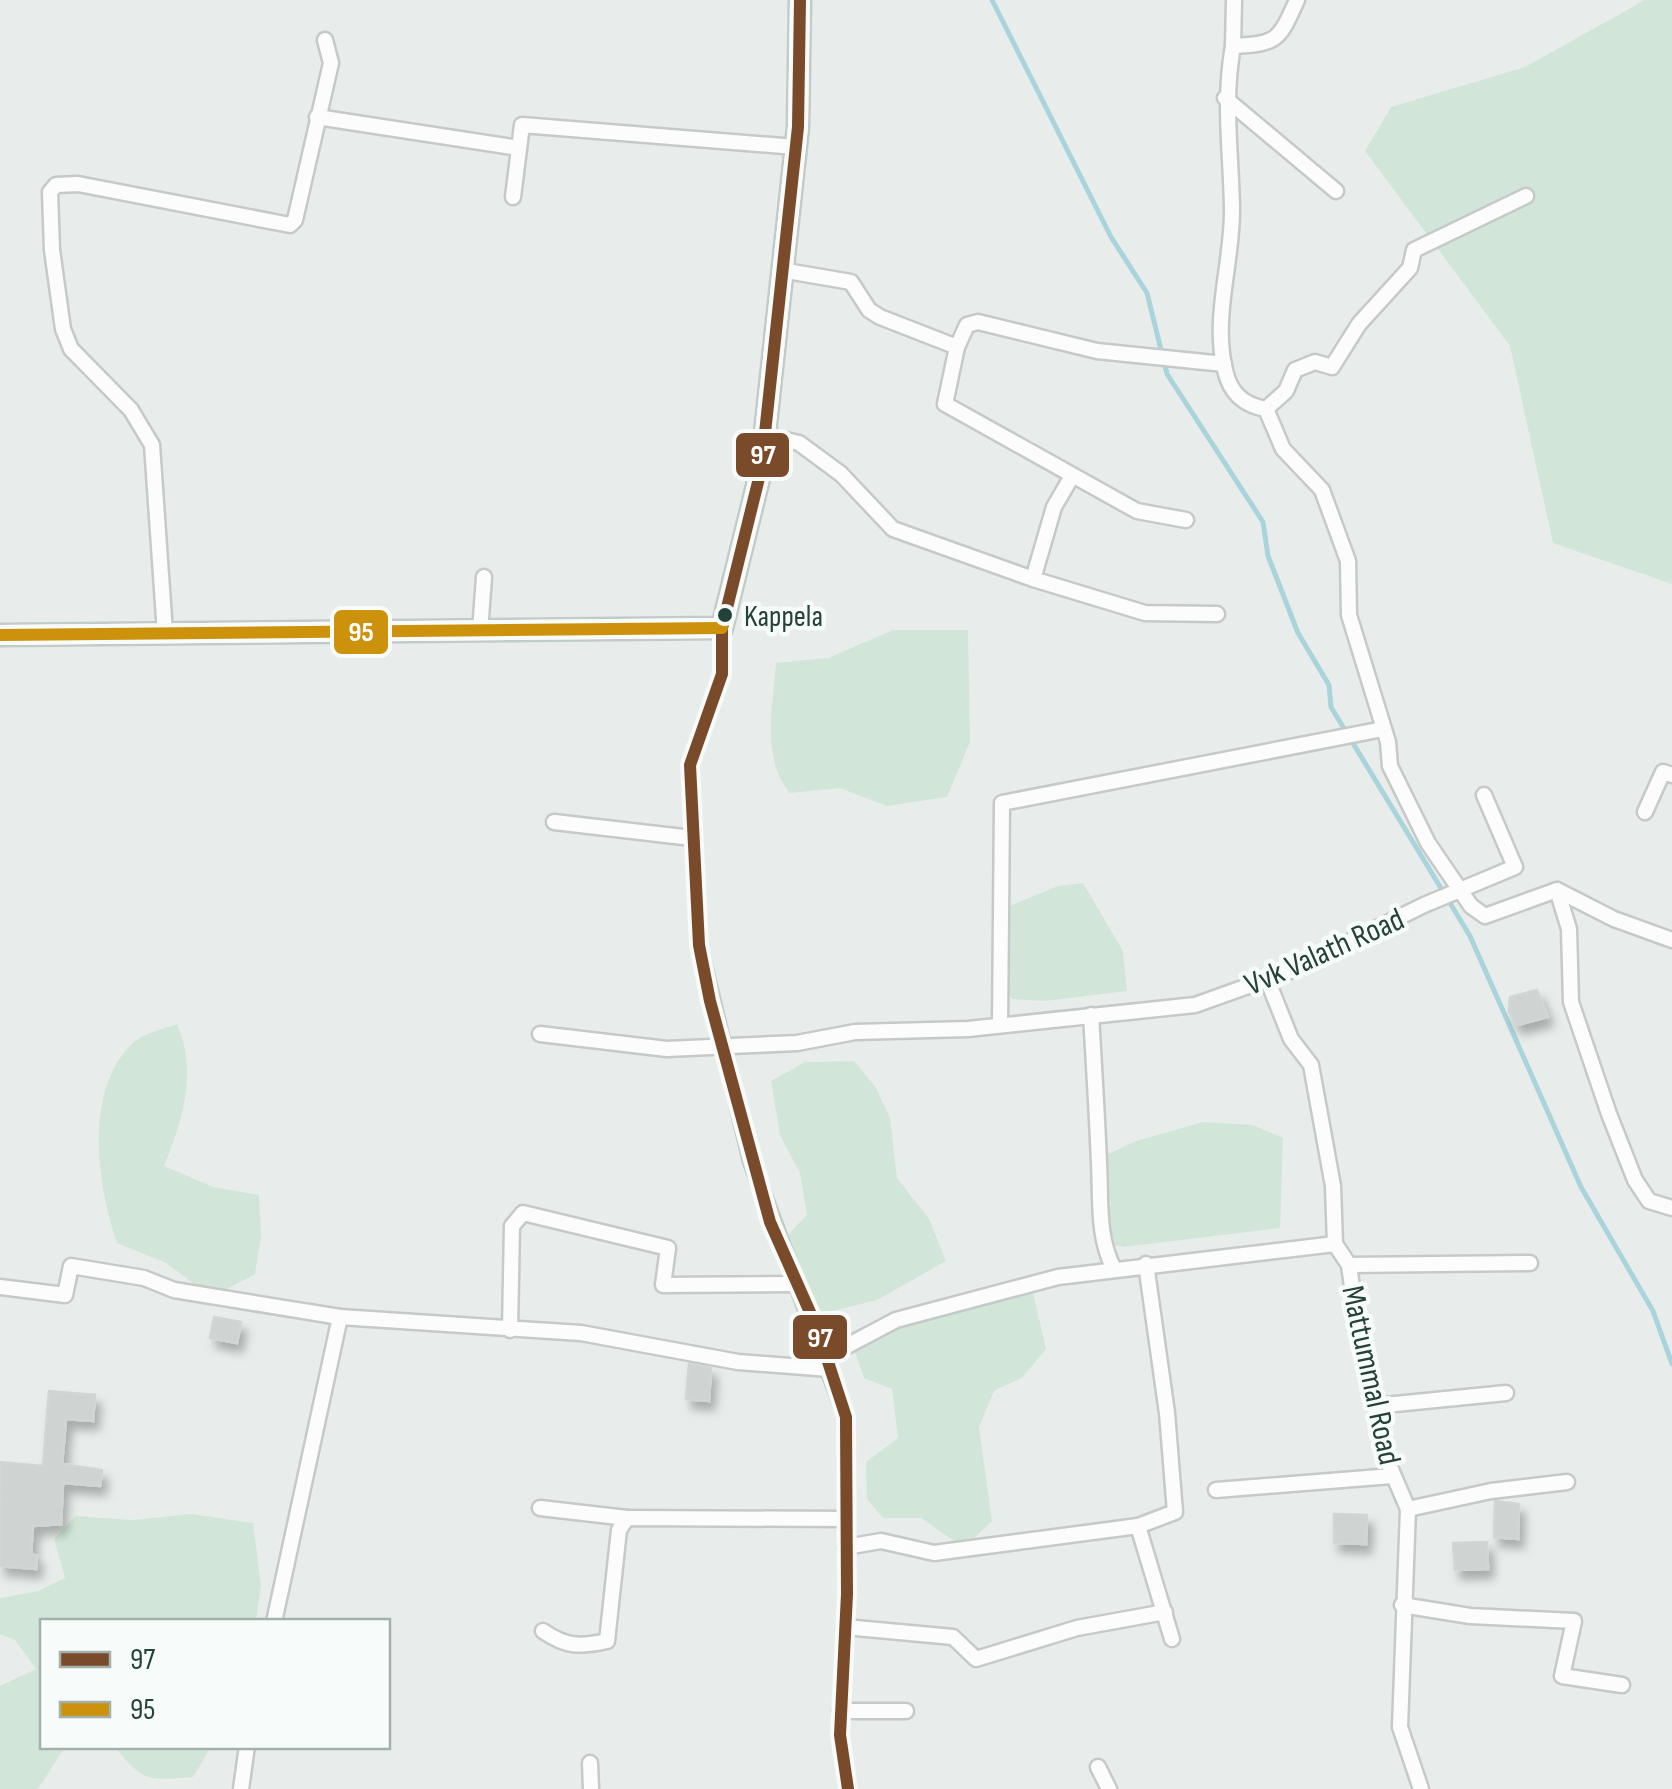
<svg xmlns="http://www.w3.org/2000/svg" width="1672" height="1789" font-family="'Sofia Sans Condensed',sans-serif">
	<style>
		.green { fill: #d1e6d8 }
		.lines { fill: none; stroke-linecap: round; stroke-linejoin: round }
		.stream { stroke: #a9d4db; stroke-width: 5 }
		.building { fill: #cfd4d2; stroke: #d1d6d4; stroke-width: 2.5; filter: url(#shadow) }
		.street-casing { stroke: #c5cac8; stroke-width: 19 }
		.secondary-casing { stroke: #c3cbc8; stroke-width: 25 }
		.street { stroke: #fcfcfc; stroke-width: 14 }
		.secondary { stroke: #fcfcfc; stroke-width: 20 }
		.bus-1-casing { stroke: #f7fbf9; stroke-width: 20 }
		.bus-2-casing { stroke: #f7fbf9; stroke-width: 20 }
		.bus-1 { stroke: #7a4b2a; stroke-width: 12 }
		.bus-2 { stroke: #cd920c; stroke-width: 12 }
		.bus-dot { fill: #24423a; stroke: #f7fbf9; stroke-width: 4 }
		.labels { text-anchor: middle; stroke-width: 9; stroke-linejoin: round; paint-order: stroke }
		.bus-label { font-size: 30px; fill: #24423a; stroke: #f7fbf9; text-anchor: start }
		.street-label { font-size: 32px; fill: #24423a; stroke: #f7fbf9 }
		.line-badge { stroke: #f7fbf9; stroke-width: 4 }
		.badge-label { font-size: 28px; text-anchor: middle; font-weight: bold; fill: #fff }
	</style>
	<defs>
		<filter id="shadow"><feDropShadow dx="5.5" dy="9" stdDeviation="5" flood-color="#0004"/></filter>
	</defs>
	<rect width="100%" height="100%" fill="#e8edeb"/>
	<g class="green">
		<polygon points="1645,0 1672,0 1672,584 1553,543 1510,346 1365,151 1391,107 1525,67"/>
		<path d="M893,630h75l2,112 -23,55 -60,9 -47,-18 -50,5c-29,-33 -17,-88 -14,-130l52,-5z"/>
		<polygon points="1083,883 1123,951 1127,991 1045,1001 1012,999 1000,985 1007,907 1058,886"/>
		<path d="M177,1024c21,49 6,95 -13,142l49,21 46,8 2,41 -6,38 -43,23 -46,-34 -49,-20c-20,-58 -34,-155 17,-201 10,-9 30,-13 43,-18z"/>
		<polygon points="854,1061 876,1088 890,1118 897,1178 929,1219 946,1261 877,1300 812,1316 780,1243 807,1215 800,1173 780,1135 771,1081 805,1062"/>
		<polygon points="1203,1122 1253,1125 1283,1138 1280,1228 1124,1247 1110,1244 1106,1219 1111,1203 1099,1174 1106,1155 1136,1141"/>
		<polygon points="1031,1284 1046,1349 1023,1377 994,1391 979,1427 992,1521 964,1548 921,1518 883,1518 867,1499 866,1462 898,1438 892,1389 864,1378 852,1344 877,1330"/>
		<polygon points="191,1514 253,1523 261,1585 256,1621 42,1622 42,1746 89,1747 65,1747 38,1789 0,1789 0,1686 36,1669 15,1640 0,1634 0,1598 38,1591 65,1578 54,1539 76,1516 132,1520"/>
		<path d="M115,1747h96l-18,30c-45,4 -50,5 -78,-30z"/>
	</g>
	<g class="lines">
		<polyline class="stream" points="992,0 1111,237 1147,293 1167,374 1263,522 1268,556 1298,633 1329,685 1331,707 1470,936 1581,1187 1653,1311 1672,1364"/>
	</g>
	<g class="building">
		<polygon points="1537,990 1548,1017 1517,1025 1509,1012 1510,997"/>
		<polygon points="214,1317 241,1322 237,1343 210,1338"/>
		<polygon points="689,1364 711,1368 709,1401 686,1399"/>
		<polygon points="49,1391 95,1395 93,1421 66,1419 62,1464 102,1470 100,1486 63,1483 61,1524 33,1526 31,1554 37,1556 36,1569 0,1566 1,1462 43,1466"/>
		<polygon points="1495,1501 1519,1504 1518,1539 1494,1537"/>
		<polygon points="1334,1514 1367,1515 1366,1544 1334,1543"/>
		<polygon points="1487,1542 1488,1569 1455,1570 1453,1543"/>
	</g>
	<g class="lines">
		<defs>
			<g id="street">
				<path d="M1297,0c-18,40 -19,44 -64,46 -10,55 -2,106 -1,162 1,53 -20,108 -7,162 5,23 18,35 41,39l20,-18 9,-21 20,-8 17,5 27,-43 51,-56 4,-18 112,-54"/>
				<polyline points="1233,46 1234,0"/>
				<polyline points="1225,98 1336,191"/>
				<polyline points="317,117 519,148"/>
				<polyline points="513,197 522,125 796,147"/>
				<polyline points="781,270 851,282 869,310 880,317 957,347 967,325 978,322 1097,351 1224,364"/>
				<polyline points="957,347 945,404 1137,511 1186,520"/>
				<polyline points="1266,409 1283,449 1322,490 1348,561 1349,615 1388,742 1390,766 1428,843 1471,906 1485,916 1557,890 1569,929 1571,1002 1609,1114 1635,1180 1649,1201 1672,1208"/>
				<polyline points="764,435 799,443 841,474 893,529 1033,579"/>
				<polyline points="1072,476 1054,507 1033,579 1145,613 1217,614"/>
				<polyline points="722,628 722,674 690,765 699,945 751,1161 846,1417 847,1594 840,1735 848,1789"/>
				<polyline points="480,631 484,577"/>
				<polyline points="165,633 152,445 131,410 71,349 63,329 52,250 50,192 56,185 78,184 290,225 295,220 331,63 325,40"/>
				<polyline points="1645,812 1663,772 1672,775"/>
				<polyline points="554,822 692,838"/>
				<polyline points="1557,890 1614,919 1672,940"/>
				<polyline points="1267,979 1291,1039 1311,1065 1333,1186 1335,1244"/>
				<path d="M1091,1015c3,50 6,99 8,148 2,37 -2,74 15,106"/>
				<polyline points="1000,1025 1002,803 1383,729"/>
				<polyline points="540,1034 667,1049 797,1043 855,1032 968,1029 1195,1005 1290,971 1424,905 1515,867 1484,795"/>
				<polyline points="1349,1265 1530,1263"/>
				<polyline points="0,1287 65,1295 71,1266 144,1278 174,1290 340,1317 581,1333 738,1362 829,1369"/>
				<polyline points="510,1330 512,1226 523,1213 668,1248 663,1285 798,1284"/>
				<polyline points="826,1357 896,1320 1058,1277 1335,1244 1349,1265 1359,1337 1387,1460 1408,1509 1400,1727 1421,1789"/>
				<polyline points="1375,1406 1506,1393"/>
				<polyline points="1216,1490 1392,1476"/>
				<polyline points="540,1508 627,1518"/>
				<polyline points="1408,1509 1491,1491 1567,1482"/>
				<polyline points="1138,1526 1172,1639"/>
				<polyline points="846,1547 881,1541 934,1553 1138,1526 1175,1512 1167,1413 1146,1264"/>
				<polyline points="1402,1605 1470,1616 1574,1621 1562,1676 1622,1685"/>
				<polyline points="274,1622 340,1317"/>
				<polyline points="845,1627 953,1637 976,1659 1077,1628 1165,1612"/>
				<path d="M543,1631c23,16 37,16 64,10l12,-111 8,-12 219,1"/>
				<polyline points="840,1711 906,1711"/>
				<polyline points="590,1763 591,1789"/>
				<polyline points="1098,1767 1109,1789"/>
				<polyline points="241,1789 247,1746"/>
			</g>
			<polyline id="secondary" points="0,635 722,628 761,470 798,127 800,0"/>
		</defs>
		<use href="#street" class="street-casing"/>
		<use href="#secondary" class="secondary-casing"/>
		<use href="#street" class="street"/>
		<use href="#secondary" class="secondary"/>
		<defs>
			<polyline id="bus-1" points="800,0 798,127 761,470 722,628 722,674 690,765 699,945 710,1001 770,1222 817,1328 846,1417 847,1594 840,1735 848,1789"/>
			<polyline id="bus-2" points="0,635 722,628"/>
		</defs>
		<use href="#bus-1" class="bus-1-casing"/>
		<use href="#bus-2" class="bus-2-casing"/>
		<use href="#bus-1" class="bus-1"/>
		<use href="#bus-2" class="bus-2"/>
	</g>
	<circle class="bus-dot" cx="725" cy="615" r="9"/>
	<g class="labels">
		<g class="bus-label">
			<text x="744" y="626">Kappela</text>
		</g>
		<g class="street-label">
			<text transform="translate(1324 951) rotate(-24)" y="11">Vvk Valath Road</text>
			<text transform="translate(1372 1375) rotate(78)" y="11">Mattummal Road</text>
		</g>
	</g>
	<g class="line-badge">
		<rect x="734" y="431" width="57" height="48" rx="10" fill="#7a4b2a"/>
		<rect x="332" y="608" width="58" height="48" rx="10" fill="#cd920c"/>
		<rect x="791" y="1313" width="58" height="48" rx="10" fill="#7a4b2a"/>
	</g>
	<g class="badge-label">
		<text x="763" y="464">97</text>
		<text x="361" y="641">95</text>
		<text x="820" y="1347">97</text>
	</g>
	<rect x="40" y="1619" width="350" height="130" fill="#f7fbf9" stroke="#a3b1ad" stroke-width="2.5"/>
	<rect x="60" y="1652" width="50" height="15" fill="#7a4b2a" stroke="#a3b1ad" stroke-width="2.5"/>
	<text x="130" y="1669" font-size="30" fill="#24423a">97</text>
	<rect x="60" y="1702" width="50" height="15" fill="#cd920c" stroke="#a3b1ad" stroke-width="2.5"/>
	<text x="130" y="1719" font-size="30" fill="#24423a">95</text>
</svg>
